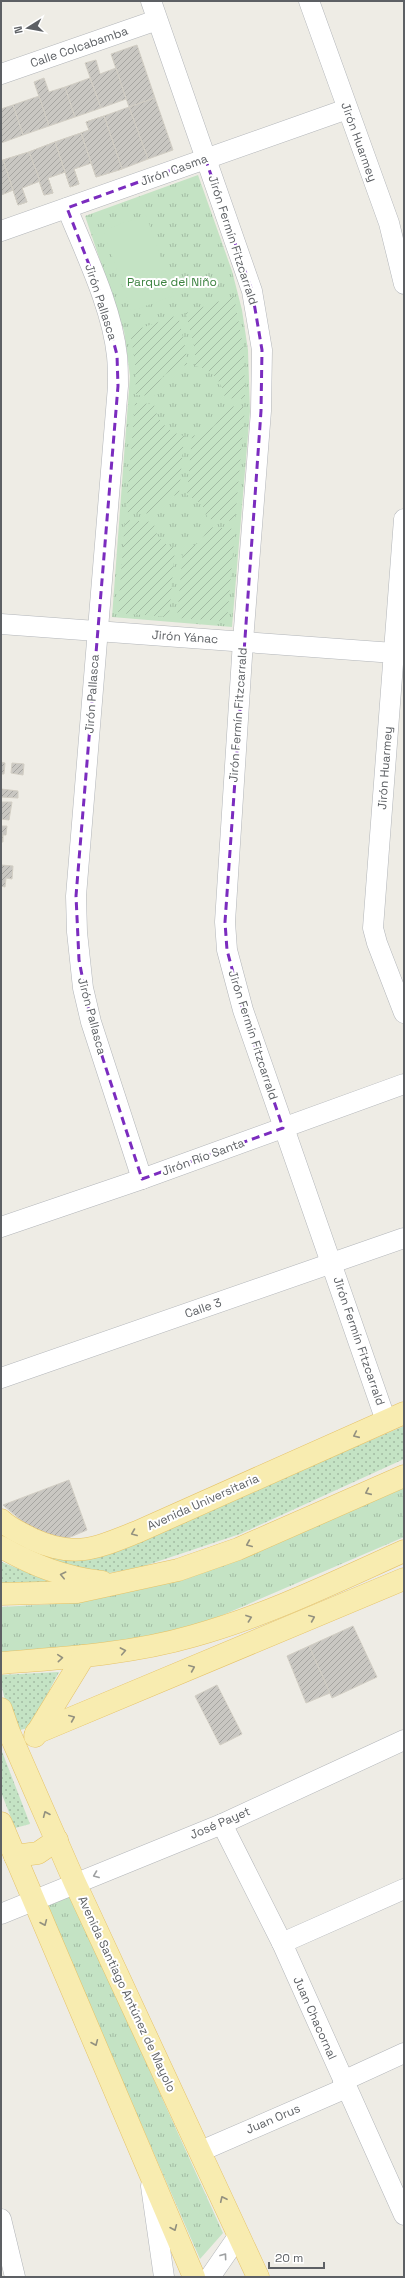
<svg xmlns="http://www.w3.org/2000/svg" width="405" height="2278" font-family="'Space Grotesk',sans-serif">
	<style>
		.grass { fill: url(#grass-dots) }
		.park { fill: url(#park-tufts) }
		.garden { fill: url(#garden-furrows) }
		.pitch { fill: #c4e3c4 }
		.building { fill: url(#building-hatch); stroke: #d2cec4 }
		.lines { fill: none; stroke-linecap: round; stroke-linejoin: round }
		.minor-casing { stroke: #b2b5b9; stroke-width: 21 }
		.major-casing { stroke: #e5c267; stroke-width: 23 }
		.minor { stroke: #fff; stroke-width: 20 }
		.major { stroke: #f8ecb0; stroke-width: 22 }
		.oneway { stroke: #93917f }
		.oneway2 { stroke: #9ea0a2 }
		.marked { fill: none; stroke: #7b2cbf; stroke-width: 3; stroke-dasharray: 8 5; stroke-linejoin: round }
		.labels { text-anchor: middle; stroke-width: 4; stroke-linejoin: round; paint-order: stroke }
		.street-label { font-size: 12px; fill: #5d6064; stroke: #fff }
		.park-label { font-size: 12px; fill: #3d8341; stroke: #fff }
	</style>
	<defs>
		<pattern id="grass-dots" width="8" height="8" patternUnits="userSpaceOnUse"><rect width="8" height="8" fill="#c4e3c4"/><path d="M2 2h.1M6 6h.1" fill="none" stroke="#a2bba3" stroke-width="1.8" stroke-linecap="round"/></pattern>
		<pattern id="park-tufts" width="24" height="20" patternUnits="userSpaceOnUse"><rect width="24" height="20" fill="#c4e3c4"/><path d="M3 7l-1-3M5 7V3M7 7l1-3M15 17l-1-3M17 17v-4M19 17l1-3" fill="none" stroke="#a2bba3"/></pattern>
		<pattern id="garden-furrows" width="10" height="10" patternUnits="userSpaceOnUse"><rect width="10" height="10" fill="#c4e3c4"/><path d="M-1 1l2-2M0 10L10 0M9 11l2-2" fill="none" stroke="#a2bba3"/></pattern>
		<pattern id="building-hatch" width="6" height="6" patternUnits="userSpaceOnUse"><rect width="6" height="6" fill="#c9c7c2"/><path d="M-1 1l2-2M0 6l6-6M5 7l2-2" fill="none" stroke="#a6a5a1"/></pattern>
	</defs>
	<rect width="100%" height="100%" fill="#eeece5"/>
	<g class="grass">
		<polygon points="404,1426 404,1459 240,1534 138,1568 103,1574 38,1558 25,1543 132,1543"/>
		<polygon points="1,1561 2,1562 53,1583 1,1583"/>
		<path d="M59,1672l-27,51 -4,5 -8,2c-11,-14 -19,-37 -19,-55z"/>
		<polygon points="1,1749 30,1824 15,1828 1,1792"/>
	</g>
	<g class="park">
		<polygon points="198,175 232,271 242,310 248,350 250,411 232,627 112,617 130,376 124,331 85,216"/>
		<polygon points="404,1488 404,1537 195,1627 113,1644 1,1654 1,1607 54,1604 101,1598 189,1578"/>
		<polygon points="70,1894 223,2233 200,2259 45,1904"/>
	</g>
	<g class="garden">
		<path d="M234,296l10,55 1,48 -20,-1c-3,-17 -13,-29 -30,-32v-16l-9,-37z"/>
		<path d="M178,315l8,36 1,14c-17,2 -30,13 -33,31l-18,-1 -1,-34 -5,-29z"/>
		<path d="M135,403l19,1c2,16 14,28 30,32l-5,58 -15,5 -10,15 -28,-2z"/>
		<path d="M224,406l21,1 -10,114 -27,-2 -6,-15 -15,-9 5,-59c18,-3 28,-12 32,-30z"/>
		<path d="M125,520l29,2c0,13 9,23 21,26l-6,69 -51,-4z"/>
		<path d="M208,527l27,2 -8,92 -50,-3 6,-69c13,-2 21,-9 25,-22z"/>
	</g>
	<polygon class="pitch" points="146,215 174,296 131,311 103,230"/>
	<g class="building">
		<polygon points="137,45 155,98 129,107 111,54"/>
		<polygon points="96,60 100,74 116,68 126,99 101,108 85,63"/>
		<polygon points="44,78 49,92 65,87 75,117 49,126 34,82"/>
		<polygon points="90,78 101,108 75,117 65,87"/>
		<polygon points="39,96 49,126 23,135 13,105"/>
		<polygon points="155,98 173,150 148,159 129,107"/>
		<polygon points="13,105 23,135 1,143 1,109"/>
		<polygon points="129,107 148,159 122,169 104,116"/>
		<polygon points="104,116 122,169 96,177 81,133 89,130 86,122"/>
		<polygon points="104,116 122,169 96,177 81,133 89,130 86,122"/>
		<polygon points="81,133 91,163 74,169 79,184 70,187 55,142"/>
		<polygon points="81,133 91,163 74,169 79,184 70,187 55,142"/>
		<polygon points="55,142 65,172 48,178 53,193 44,195 29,152"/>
		<polygon points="55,142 65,172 48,178 53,193 44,195 29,152"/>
		<polygon points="29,152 40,181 22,188 27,202 18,205 3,160"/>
		<polygon points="29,152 40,181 22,188 27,202 18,205 3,160"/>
		<polygon points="3,160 13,190 1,195 1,161"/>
		<polygon points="3,160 13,190 1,195 1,161"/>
		<polygon points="1,762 5,763 4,774 1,774"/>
		<polygon points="12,763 24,764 23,775 11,773"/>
		<polygon points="1,789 18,791 18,798 1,797"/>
		<polygon points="1,802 12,802 9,820 1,819"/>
		<polygon points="1,826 7,826 6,835 3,835 3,842 1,842"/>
		<polygon points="1,865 13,866 12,879 6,878 5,887 1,886"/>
		<polygon points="69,1480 87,1530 68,1538 51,1539 29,1527 3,1505"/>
		<polygon points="353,1626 377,1677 332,1698 309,1646"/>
		<polygon points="309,1646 330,1693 306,1703 287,1656"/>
		<polygon points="217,1685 242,1734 220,1745 195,1696"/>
	</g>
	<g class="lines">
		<defs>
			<g id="minor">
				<polyline points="151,1 252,291 262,350 261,411 243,641 225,922 227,950 243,1010 386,1421"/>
				<polyline points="309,1 389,223 404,284"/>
				<polyline points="1,74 157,20"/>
				<path d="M67,208c18,45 45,99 50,148 1,10 1,20 1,30l-42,510 1,36 6,56 8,34 51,157"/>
				<polyline points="1,231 347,109"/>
				<polyline points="404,519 373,928 377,943 404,1013"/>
				<polyline points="1,624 394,653"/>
				<polyline points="1,1227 142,1179 404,1084"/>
				<polyline points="1,1378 404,1238"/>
				<polyline points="222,1824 282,1943 404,2215"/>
				<polyline points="1,1914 222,1824 404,1740"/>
				<polyline points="282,1943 404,1889"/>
				<polyline points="343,2081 404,2053"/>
				<polyline points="201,2151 346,2088"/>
				<polyline points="151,2186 164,2277"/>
				<polyline points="1,2219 15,2277"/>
				<polyline points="210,2277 239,2235"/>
			</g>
			<g id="major">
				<path d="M1,1520c9,9 20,13 31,19 43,20 64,9 105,-7l267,-119"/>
				<path d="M1,1547c34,19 62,30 101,35"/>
				<polyline points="1,1594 77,1592 178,1570 238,1549 404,1476"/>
				<path d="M1,1663c64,-5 130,-9 192,-27 73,-20 142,-54 211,-85"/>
				<polyline points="1,1709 9,1732 75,1883 258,2277"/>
				<polyline points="36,1733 404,1579"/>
				<polyline points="35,1736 84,1656"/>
				<polyline points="1,1823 194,2277"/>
				<polyline points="15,1856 38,1853 57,1840"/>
			</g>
		</defs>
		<use href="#minor" class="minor-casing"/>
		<use href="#major" class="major-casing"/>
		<use href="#minor" class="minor"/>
		<use href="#major" class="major"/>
	</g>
	<defs><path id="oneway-chevron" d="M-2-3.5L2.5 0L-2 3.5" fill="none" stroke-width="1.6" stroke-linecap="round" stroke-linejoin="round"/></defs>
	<g class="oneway">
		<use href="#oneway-chevron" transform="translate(356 1435) rotate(156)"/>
		<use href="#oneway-chevron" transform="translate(368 1492) rotate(156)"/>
		<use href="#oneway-chevron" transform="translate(134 1533) rotate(158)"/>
		<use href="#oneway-chevron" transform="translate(249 1544) rotate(157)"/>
		<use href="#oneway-chevron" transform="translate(63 1575) rotate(-167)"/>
		<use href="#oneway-chevron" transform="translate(249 1618) rotate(-20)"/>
		<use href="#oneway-chevron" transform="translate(312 1618) rotate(-23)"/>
		<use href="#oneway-chevron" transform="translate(123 1651) rotate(-11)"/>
		<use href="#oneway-chevron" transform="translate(60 1658) rotate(-5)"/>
		<use href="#oneway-chevron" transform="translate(192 1668) rotate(-23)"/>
		<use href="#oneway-chevron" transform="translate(72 1718) rotate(-23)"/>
		<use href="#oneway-chevron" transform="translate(46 1814) rotate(-113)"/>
		<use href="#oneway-chevron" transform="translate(44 1923) rotate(67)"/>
		<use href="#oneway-chevron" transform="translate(95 2043) rotate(67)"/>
		<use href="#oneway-chevron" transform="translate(223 2199) rotate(-115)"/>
		<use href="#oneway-chevron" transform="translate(174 2228) rotate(67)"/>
	</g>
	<g class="oneway2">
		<use href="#oneway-chevron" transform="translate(96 1875) rotate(159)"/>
		<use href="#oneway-chevron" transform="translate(224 2256) rotate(-54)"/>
	</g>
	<path class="marked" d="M205,158l47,133 10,59 -1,61 -36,511 2,28 16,60 40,118 -141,51 -51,-157 -12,-62 -3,-64 42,-510 -1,-31 -15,-57 -35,-90z"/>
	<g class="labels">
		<g class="street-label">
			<text transform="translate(79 47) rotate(-19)" y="4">Calle Colcabamba</text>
			<text transform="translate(359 142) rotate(70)" y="4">Jirón Huarmey</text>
			<text transform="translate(174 170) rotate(-20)" y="4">Jirón Casma</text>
			<text transform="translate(233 240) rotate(72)" y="4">Jirón Fermín Fitzcarrald</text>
			<text transform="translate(101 302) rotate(72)" y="4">Jirón Pallasca</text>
			<text transform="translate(185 637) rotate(4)" y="4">Jirón Yánac</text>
			<text transform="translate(92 694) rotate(-86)" y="4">Jirón Pallasca</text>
			<text transform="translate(238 715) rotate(-86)" y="4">Jirón Fermín Fitzcarrald</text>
			<text transform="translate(385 768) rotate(-86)" y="4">Jirón Huarmey</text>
			<text transform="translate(92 1016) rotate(75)" y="4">Jirón Pallasca</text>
			<text transform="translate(253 1035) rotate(72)" y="4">Jirón Fermín Fitzcarrald</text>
			<text transform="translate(203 1157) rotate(-20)" y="4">Jirón Río Santa</text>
			<text transform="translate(203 1308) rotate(-19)" y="4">Calle 3</text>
			<text transform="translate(359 1341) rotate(71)" y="4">Jirón Fermín Fitzcarrald</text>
			<text transform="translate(203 1502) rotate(-24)" y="4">Avenida Universitaria</text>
			<text transform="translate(220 1823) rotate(-23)" y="4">José Payet</text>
			<text transform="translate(127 1994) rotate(65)" y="4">Avenida Santiago Antúnez de Mayolo</text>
			<text transform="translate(315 2018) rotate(66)" y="4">Juan Chacornal</text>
			<text transform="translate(273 2119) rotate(-23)" y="4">Juan Orus</text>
		</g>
		<g class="park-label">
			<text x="172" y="286">Parque del Niño</text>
		</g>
	</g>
	<rect width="405" height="2278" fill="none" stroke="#5d6064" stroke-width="4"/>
	<g transform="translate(28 28) rotate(259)" stroke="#ffffff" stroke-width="3" paint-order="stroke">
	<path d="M0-3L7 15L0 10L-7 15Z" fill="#5d6064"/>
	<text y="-6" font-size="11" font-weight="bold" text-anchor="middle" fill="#5d6064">N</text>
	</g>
	<path d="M269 2262v6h55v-6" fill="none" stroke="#5d6064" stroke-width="2"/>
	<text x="275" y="2262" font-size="12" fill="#5d6064" stroke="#ffffff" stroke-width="3" paint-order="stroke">20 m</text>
</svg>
